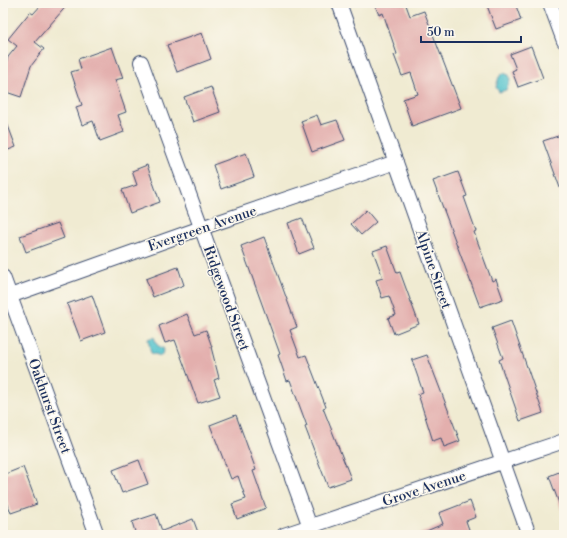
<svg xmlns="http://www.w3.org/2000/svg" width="567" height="538" font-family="'Libre Bodoni',serif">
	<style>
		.water { fill: #58c5ce; stroke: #3a7a96 }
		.building { fill: #e3afad }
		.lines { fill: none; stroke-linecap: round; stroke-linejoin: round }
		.minor-casing { stroke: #3b4b6f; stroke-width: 16 }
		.minor { stroke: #fff; stroke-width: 14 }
		.labels { text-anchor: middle; stroke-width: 3; stroke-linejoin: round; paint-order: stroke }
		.street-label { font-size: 14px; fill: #1b2f5e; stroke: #fbf7ec }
	</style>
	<rect width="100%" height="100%" fill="#fbf7ec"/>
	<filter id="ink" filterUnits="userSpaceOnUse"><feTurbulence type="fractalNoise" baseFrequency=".025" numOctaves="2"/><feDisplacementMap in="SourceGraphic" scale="8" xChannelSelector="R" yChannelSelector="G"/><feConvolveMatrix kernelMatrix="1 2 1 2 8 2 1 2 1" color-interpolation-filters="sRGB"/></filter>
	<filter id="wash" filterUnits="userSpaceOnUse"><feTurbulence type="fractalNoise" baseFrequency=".012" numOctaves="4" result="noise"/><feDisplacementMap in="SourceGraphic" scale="16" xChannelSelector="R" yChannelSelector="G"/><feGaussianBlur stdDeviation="0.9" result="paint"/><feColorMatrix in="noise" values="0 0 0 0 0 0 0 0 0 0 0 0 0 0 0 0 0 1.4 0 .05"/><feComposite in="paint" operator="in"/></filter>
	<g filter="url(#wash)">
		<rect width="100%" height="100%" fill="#f0ebd2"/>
		<g class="water">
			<polygon points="503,73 509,75 510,81 506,90 499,92 496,87 499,77"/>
			<polygon points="154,337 157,345 164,349 161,356 151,353 148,339"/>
		</g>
		<g id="blocks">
			<g class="building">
				<polygon points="43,3 69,3 35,42 44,49 31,66 21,97 3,91 3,73 8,57 17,46 8,39 30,12 33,14"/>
				<polygon points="374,3 408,3 406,5 410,16 424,11 461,108 412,126 403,99 418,94 411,73 402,76 394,55 397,54 383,13 379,15"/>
				<polygon points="486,3 515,3 521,20 496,29"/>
				<polygon points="202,33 211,59 177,72 167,45"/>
				<polygon points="531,46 543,78 518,87 512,71 516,69 510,54"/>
				<polygon points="112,47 123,78 115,80 126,112 118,115 124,132 100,141 93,121 82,125 76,107 82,105 71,72 81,69 78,59"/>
				<polygon points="211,87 220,112 193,122 184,97"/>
				<polygon points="4,115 16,147 3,152 3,116"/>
				<polygon points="317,115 321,125 337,120 345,140 312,152 301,121"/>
				<polygon points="564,134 564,196 563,196 543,141"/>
				<polygon points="246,153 254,177 221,189 213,165"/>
				<polygon points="147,165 160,202 130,213 122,190 137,185 132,171"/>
				<polygon points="458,172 467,196 464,197 476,231 474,232 492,281 496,279 503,299 480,307 433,181"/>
				<polygon points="366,210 376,222 361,235 351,224"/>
				<polygon points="302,218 314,248 299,254 288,223"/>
				<polygon points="58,223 64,238 26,252 20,236"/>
				<polygon points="264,237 297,327 290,330 300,357 306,355 326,407 323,408 351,479 328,487 305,427 307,426 290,380 287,381 278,355 280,354 241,246"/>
				<polygon points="387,246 397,273 400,272 419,324 394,334 388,318 396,315 389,296 382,298 376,280 383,278 373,251"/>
				<polygon points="178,267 184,285 153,297 146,279"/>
				<polygon points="92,295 105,332 81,341 67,304"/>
				<polygon points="187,314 195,334 206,330 212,347 211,347 219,378 214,380 220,396 198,403 175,340 165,343 159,326"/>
				<polygon points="511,321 543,413 520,421 499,360 503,358 492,328"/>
				<polygon points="427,355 460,441 444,447 441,438 433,441 418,394 423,392 412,360"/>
				<polygon points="236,415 256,470 253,471 266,508 237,519 232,504 246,499 238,476 231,479 210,425"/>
				<polygon points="139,460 148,484 122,493 113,470"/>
				<polygon points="23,467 37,504 11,513 3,491 3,475"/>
				<polygon points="564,470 564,513 563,514 549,476"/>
				<polygon points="470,501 476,517 466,521 471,535 417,535 443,524 439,513"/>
				<polygon points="156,514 162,531 193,519 199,535 136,535 132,522"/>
			</g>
		</g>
	</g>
	<g filter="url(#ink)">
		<use href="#blocks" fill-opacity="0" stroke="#3b4b6f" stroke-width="1"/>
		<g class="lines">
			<defs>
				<g id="minor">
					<polyline points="339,3 529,535"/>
					<polyline points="550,3 564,41"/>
					<polyline points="141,62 313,535"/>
					<polyline points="3,277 97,535"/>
					<polyline points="10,296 201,228 396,162"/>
					<polyline points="284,535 564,441"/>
				</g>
			</defs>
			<use href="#minor" class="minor-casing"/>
			<use href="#minor" class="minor"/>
		</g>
	</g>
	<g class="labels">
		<g class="street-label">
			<text transform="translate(202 228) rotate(-19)" y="5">Evergreen Avenue</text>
			<text transform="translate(434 269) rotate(71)" y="5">Alpine Street</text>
			<text transform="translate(227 298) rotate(70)" y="5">Ridgewood Street</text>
			<text transform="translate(50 406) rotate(70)" y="5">Oakhurst Street</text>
			<text transform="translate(424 488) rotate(-18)" y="5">Grove Avenue</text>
		</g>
	</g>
	<rect width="567" height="538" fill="none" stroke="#fbf7ec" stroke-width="16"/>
	<path d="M421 36v6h100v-6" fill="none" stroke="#1b2f5e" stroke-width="2"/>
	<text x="427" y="36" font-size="12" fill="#1b2f5e" stroke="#fbf7ec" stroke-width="3" paint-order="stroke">50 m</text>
</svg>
